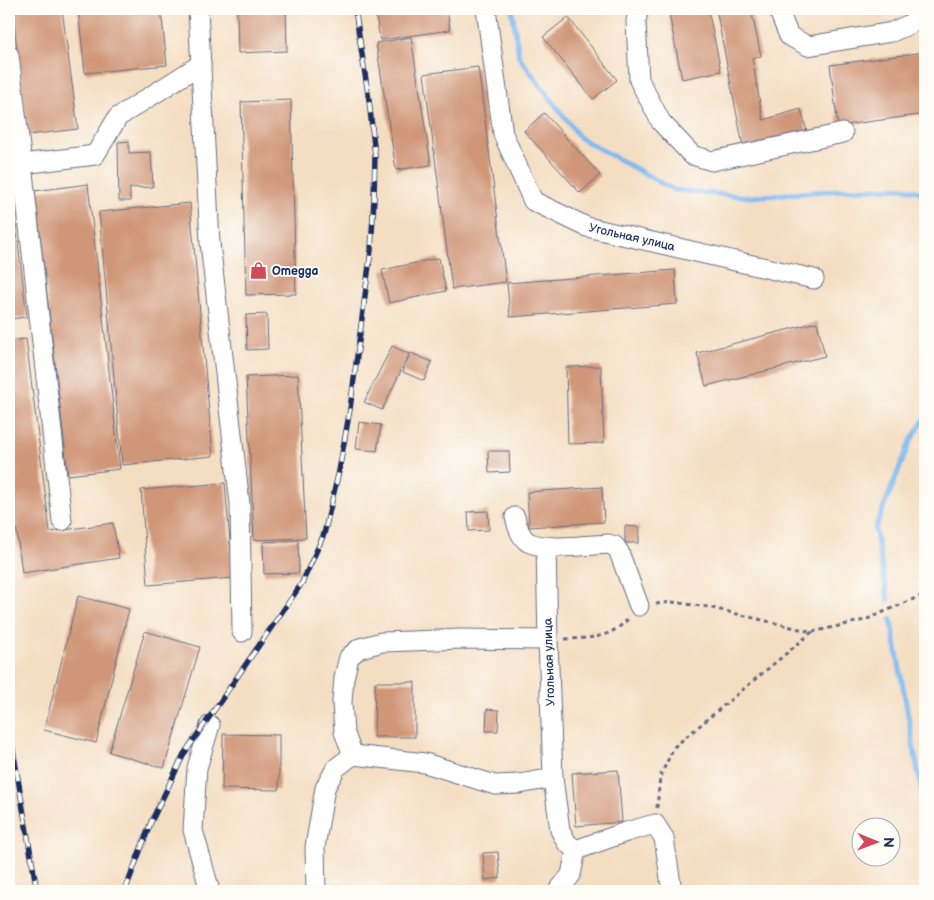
<svg xmlns="http://www.w3.org/2000/svg" width="934" height="900" font-family="'Balsamiq Sans',sans-serif">
	<style>
		.lines { fill: none; stroke-linecap: round; stroke-linejoin: round }
		.stream { stroke: #7fbaf1; stroke-width: 5 }
		.building { fill: #d09678 }
		.minor-casing { stroke: #676c81; stroke-width: 21 }
		.path { stroke: #676c81; stroke-width: 3; stroke-dasharray: 4 4; stroke-linecap: butt }
		.minor { stroke: #fff; stroke-width: 19 }
		.rail-casing { stroke: #1b2f5e; stroke-width: 5.5 }
		.rail { stroke: #fdfcf7; stroke-width: 4; stroke-dasharray: 11; stroke-linecap: butt }
		.labels { text-anchor: middle; stroke-width: 4; stroke-linejoin: round; paint-order: stroke }
		.street-label { font-size: 12px; fill: #1b2f5e; stroke: #fdfcf7 }
		.poi-label { font-size: 12px; font-weight: bold; fill: #1b2f5e; stroke: #fdfcf7; text-anchor: start }
	</style>
	<rect width="100%" height="100%" fill="#fdfcf7"/>
	<filter id="ink" filterUnits="userSpaceOnUse"><feTurbulence type="fractalNoise" baseFrequency=".02" numOctaves="2"/><feDisplacementMap in="SourceGraphic" scale="10" xChannelSelector="R" yChannelSelector="G"/><feConvolveMatrix kernelMatrix="1 2 1 2 8 2 1 2 1" color-interpolation-filters="sRGB"/></filter>
	<filter id="wash" filterUnits="userSpaceOnUse"><feTurbulence type="fractalNoise" baseFrequency=".0096" numOctaves="4" result="noise"/><feDisplacementMap in="SourceGraphic" scale="20" xChannelSelector="R" yChannelSelector="G"/><feGaussianBlur stdDeviation="1.12" result="paint"/><feColorMatrix in="noise" values="0 0 0 0 0 0 0 0 0 0 0 0 0 0 0 0 0 1.4 0 .05"/><feComposite in="paint" operator="in"/></filter>
	<g filter="url(#wash)">
		<rect width="100%" height="100%" fill="#f4dec2"/>
		<g class="lines">
			<g class="stream">
				<polyline points="512,9 519,57 580,138 674,190 750,197 840,190 903,188 925,193"/>
				<polyline points="888,600 875,529 910,442 925,418"/>
				<polyline points="891,619 925,811"/>
			</g>
		</g>
		<g id="blocks">
			<g class="building">
				<polygon points="12,9 62,9 78,129 28,135"/>
				<polygon points="78,9 161,9 167,65 85,73"/>
				<polygon points="237,9 286,9 287,51 238,53"/>
				<polygon points="375,9 447,9 450,30 380,40"/>
				<polygon points="668,9 708,9 721,71 682,79"/>
				<polygon points="716,9 751,9 761,56 752,58 763,120 801,109 808,135 744,151"/>
				<polygon points="568,17 617,80 593,99 543,37"/>
				<polygon points="411,37 431,165 396,170 376,43"/>
				<polygon points="925,52 925,114 838,126 830,65"/>
				<polygon points="478,67 506,282 452,289 424,74"/>
				<polygon points="291,100 296,294 246,295 241,102"/>
				<polygon points="544,113 600,175 580,193 524,131"/>
				<polygon points="129,141 129,153 151,152 153,187 130,188 130,201 119,201 118,142"/>
				<polygon points="9,166 27,317 9,319"/>
				<polygon points="88,184 120,469 68,475 35,191"/>
				<polygon points="190,203 213,456 122,465 99,212"/>
				<polygon points="439,258 446,291 389,303 382,270"/>
				<polygon points="675,270 677,304 510,317 507,283"/>
				<polygon points="267,314 268,349 247,350 246,315"/>
				<polygon points="817,322 825,356 706,386 697,353"/>
				<polygon points="26,339 50,532 113,523 119,558 22,573 9,469 9,341"/>
				<polygon points="392,346 409,354 382,410 364,402"/>
				<polygon points="411,353 432,362 424,381 403,372"/>
				<polygon points="601,366 604,443 568,444 566,367"/>
				<polygon points="298,375 306,538 254,540 246,377"/>
				<polygon points="359,422 381,425 377,451 356,449"/>
				<polygon points="488,451 509,451 510,472 489,473"/>
				<polygon points="225,483 233,578 148,585 141,490"/>
				<polygon points="602,487 604,522 529,527 527,492"/>
				<polygon points="488,511 489,530 469,531 468,512"/>
				<polygon points="625,526 639,527 639,543 625,543"/>
				<polygon points="298,540 299,573 264,574 263,542"/>
				<polygon points="78,596 129,609 96,743 44,730"/>
				<polygon points="145,631 200,647 164,768 109,752"/>
				<polygon points="375,682 415,682 415,737 374,737"/>
				<polygon points="487,709 499,710 498,731 486,731"/>
				<polygon points="223,734 279,735 279,790 222,789"/>
				<polygon points="618,770 622,822 576,826 572,773"/>
				<polygon points="498,852 500,878 485,880 483,853"/>
			</g>
		</g>
	</g>
	<g filter="url(#ink)">
		<use href="#blocks" fill-opacity="0" stroke="#676c81" stroke-width="1"/>
		<g class="lines">
			<defs>
				<g id="minor">
					<polyline points="198,9 210,243 240,504 242,632"/>
					<polyline points="486,9 503,134 533,201 587,227 814,279"/>
					<polyline points="639,9 636,21 639,80 661,122 692,155 712,161 843,133"/>
					<polyline points="778,9 789,36 808,46 892,32 910,24 924,13 925,9"/>
					<polyline points="9,55 22,164"/>
					<path d="M515,517c2,8 5,20 13,25 17,9 60,3 80,2l7,2 4,6 20,54"/>
					<polyline points="62,521 22,164 95,155 118,117 201,64"/>
					<polyline points="546,547 548,640 553,778 560,830 567,843 576,850"/>
					<polyline points="353,755 344,732 342,702 344,678 349,657 360,648 382,642 411,641 461,639 548,640"/>
					<polyline points="210,891 193,830 197,768 210,725"/>
					<polyline points="316,891 315,847 325,788 336,768 353,755 425,763 495,785 519,784 553,778"/>
					<polyline points="558,891 571,875 576,850 626,832 655,824 664,838 672,891"/>
				</g>
			</defs>
			<use href="#minor" class="minor-casing"/>
			<g class="path">
				<polyline points="656,604 672,602 708,607 812,632 865,620 925,594"/>
				<path d="M565,639c25,-1 44,0 63,-20"/>
				<polyline points="657,808 660,777 674,747 812,632"/>
			</g>
			<use href="#minor" class="minor"/>
			<defs>
				<g id="rail">
					<polyline points="9,726 37,891"/>
					<polyline points="125,891 151,822 184,754 302,583 324,534 339,471 350,409 371,250 374,198 375,155 369,100 355,9"/>
				</g>
			</defs>
			<use href="#rail" class="rail-casing"/>
			<use href="#rail" class="rail"/>
		</g>
	</g>
	<defs>
		<symbol id="shop-bare" viewBox="-9 -9 18 18"><path d="M-5-2.5h2.3a2.7 3.5 0 0 1 5.4 0H5L5.5 6h-11ZM-1.5-2.5h3a1.5 2.3 0 0 0-3 0Z" fill="#d1495b" stroke="#fdfcf7" stroke-width="2.5" paint-order="stroke"/></symbol>
	</defs>
	<g fill-rule="evenodd">
		<use href="#shop-bare" x="246" y="258" width="25" height="25"/>
	</g>
	<g class="labels">
		<g class="street-label">
			<text transform="translate(632 237) rotate(13)" y="4">Угольная улица</text>
			<text transform="translate(549 662) rotate(-92)" y="4">Угольная улица</text>
		</g>
		<g class="poi-label">
			<text x="272" y="275">Omegga</text>
		</g>
	</g>
	<rect width="934" height="900" fill="none" stroke="#fdfcf7" stroke-width="30"/>
	<g transform="translate(876 842) rotate(91)"><circle r="24" fill="#fdfcf7" stroke="#a3aaba"/>
	<path d="M0-4L9 19L0 12L-9 19Z" fill="#d1495b"/>
	<text y="-8" font-size="14" font-weight="bold" text-anchor="middle" fill="#1b2f5e">N</text>
	</g>
</svg>
